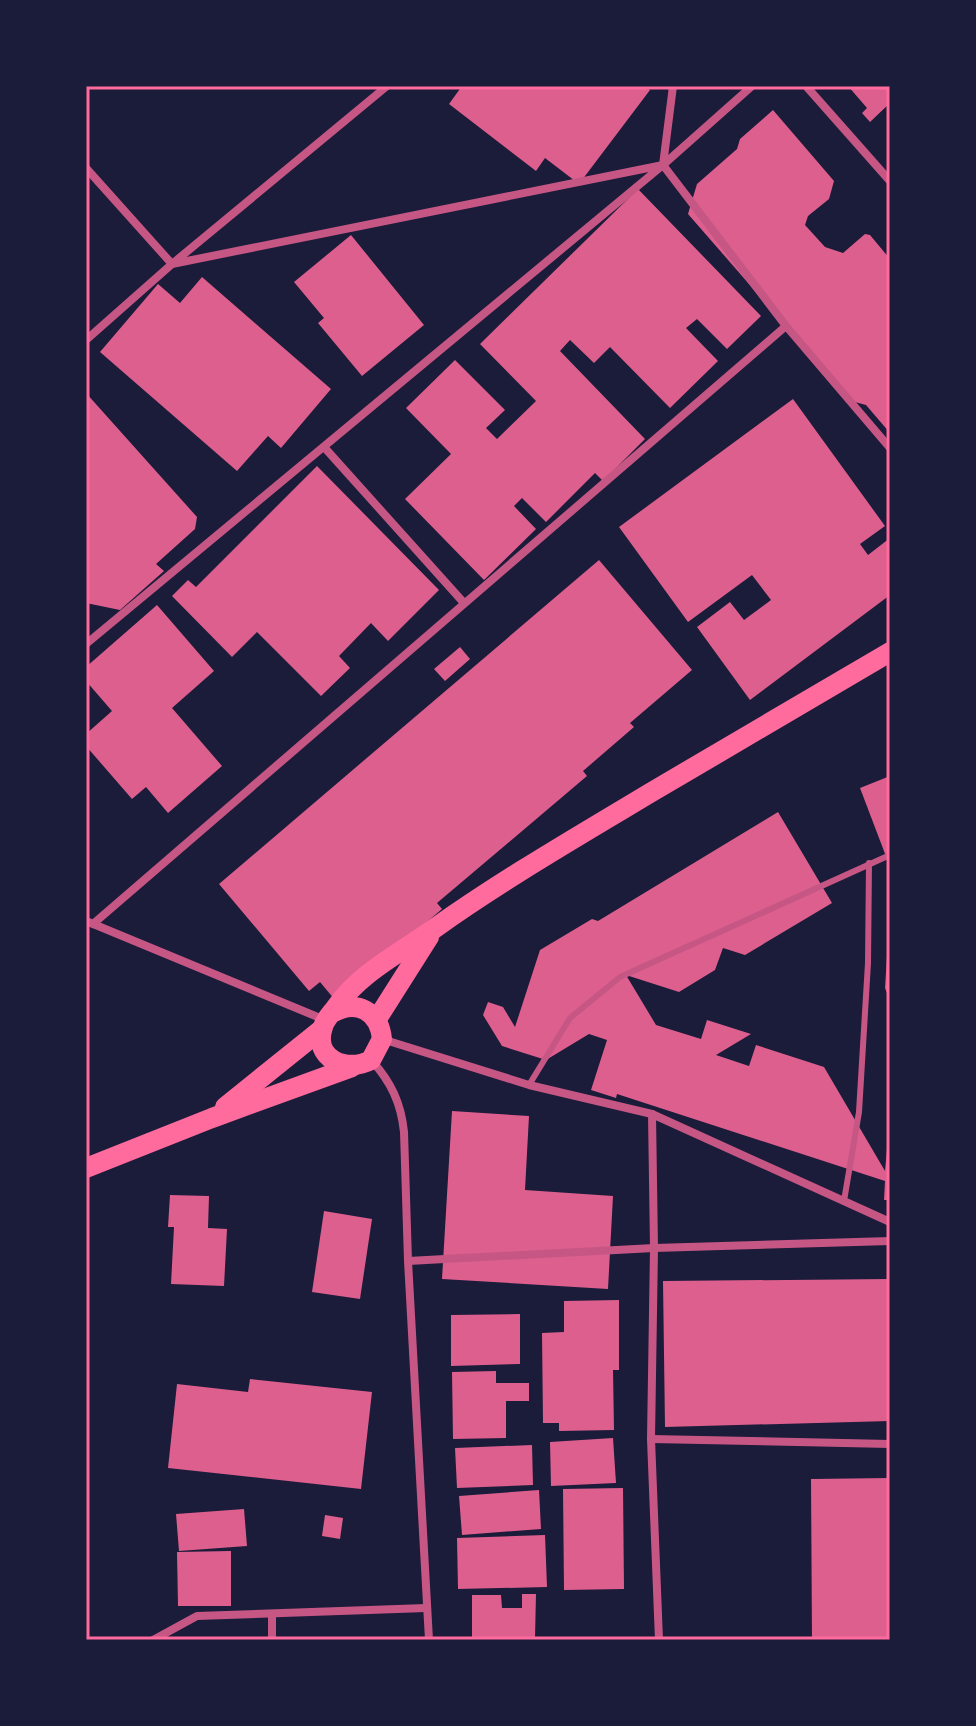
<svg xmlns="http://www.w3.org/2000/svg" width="976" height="1726" font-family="'Asap Condensed',sans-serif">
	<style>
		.building { fill: #dd5f8e }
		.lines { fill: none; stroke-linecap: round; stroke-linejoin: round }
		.service { stroke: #c65784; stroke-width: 6 }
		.minor { stroke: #c65784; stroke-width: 8 }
		.primary { stroke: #ff6b9d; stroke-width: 20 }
		.neatline { fill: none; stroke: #ff6b9d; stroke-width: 3 }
	</style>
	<rect width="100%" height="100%" fill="#1b1b3a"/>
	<g class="building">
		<polygon points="462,86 644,86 650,90 579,184 545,158 536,171 449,104"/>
		<polygon points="848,86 890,86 890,103 870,122 862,113 867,108"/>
		<polygon points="773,110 834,181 829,199 808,216 805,225 825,247 843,253 865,234 870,235 890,259 890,433 866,405 851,401 688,214 697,184 737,149 740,139"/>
		<polygon points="638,189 761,316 727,349 697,319 686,328 718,361 670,408 610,347 594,363 570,340 560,351 645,439 603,481 595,473 546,522 522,498 514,506 536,529 484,580 405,499 451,454 406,408 455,360 505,410 486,428 497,439 536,401 480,344"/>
		<polygon points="351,235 424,325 362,376 318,323 324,318 294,282"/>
		<polygon points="202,277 331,389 281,448 268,436 237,471 100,352 158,284 180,303"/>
		<polygon points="86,393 197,517 195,529 156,564 164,571 120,610 86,603"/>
		<polygon points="793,399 885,526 860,544 868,555 890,538 890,565 887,567 890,572 890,595 750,700 697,627 730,602 744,620 771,600 752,575 688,622 619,527"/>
		<polygon points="317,466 439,590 388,641 371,623 339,656 350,668 321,696 257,632 232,657 172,596 188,580 196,587"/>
		<polygon points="599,560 692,670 630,723 634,727 583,771 587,776 437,903 442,909 335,1000 320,982 309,991 219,884"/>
		<polygon points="157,605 214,671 172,708 222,766 168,813 146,787 132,799 86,746 86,734 112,711 86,681 86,667"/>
		<polygon points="460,647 470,659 445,681 434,669"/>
		<polygon points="890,776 890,860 887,859 860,788"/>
		<polygon points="778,812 832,903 745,955 723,948 715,970 679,992 626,975 656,1025 701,1039 707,1020 751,1034 716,1055 749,1066 756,1045 824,1067 885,1171 888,1138 890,1138 890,1200 884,1200 885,1181 617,1094 616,1098 591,1090 607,1040 589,1034 546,1060 502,1046 483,1015 488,1002 503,1007 515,1027 540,950 592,919 598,921"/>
		<polygon points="888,940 890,940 890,1001 885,988"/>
		<polygon points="452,1111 529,1116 525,1190 613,1196 608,1289 442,1279"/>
		<polygon points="170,1195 209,1196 208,1228 227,1229 224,1286 171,1284 174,1227 168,1227"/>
		<polygon points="324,1211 372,1219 360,1299 312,1292"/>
		<polygon points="890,1279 890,1421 665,1427 663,1281"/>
		<polygon points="619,1300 619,1370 613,1370 614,1430 559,1431 559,1423 543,1423 542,1333 564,1332 564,1301"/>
		<polygon points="520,1314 520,1364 451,1366 451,1315"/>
		<polygon points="496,1371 496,1383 529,1383 529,1401 506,1401 506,1438 453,1439 452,1372"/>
		<polygon points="250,1379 372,1392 361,1489 168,1468 177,1384 248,1392"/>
		<polygon points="613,1438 616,1483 551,1486 550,1442"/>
		<polygon points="532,1445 533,1485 457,1488 455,1448"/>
		<polygon points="890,1478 890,1640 812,1640 811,1479"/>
		<polygon points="623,1488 624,1589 564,1590 563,1489"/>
		<polygon points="539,1490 541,1529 462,1535 459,1496"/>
		<polygon points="244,1509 247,1546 179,1551 176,1514"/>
		<polygon points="325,1515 343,1518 340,1539 322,1536"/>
		<polygon points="545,1535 547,1587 458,1589 457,1538"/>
		<polygon points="231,1551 231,1606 178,1606 177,1552"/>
		<polygon points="522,1594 536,1594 535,1638 472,1638 472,1595 501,1595 502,1608 522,1608"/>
	</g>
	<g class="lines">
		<g class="service">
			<polyline points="529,1085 570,1018 620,977 890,855"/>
			<polyline points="844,1201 859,1112 868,963 869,863"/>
		</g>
		<g class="minor">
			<polyline points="673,86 663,165 786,326 890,448"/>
			<polyline points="806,86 890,181"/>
			<polyline points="86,168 172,264 663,165"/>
			<polyline points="86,340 172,264 387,86"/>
			<polyline points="324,447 464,603"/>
			<polyline points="86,644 663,165 752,86"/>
			<polyline points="86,921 325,1020"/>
			<polyline points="93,924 786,326"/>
			<polyline points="382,1039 529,1085 652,1114 890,1222"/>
			<path d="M372,1061c19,21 29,42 32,71l4,129 21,379"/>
			<polyline points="652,1114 654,1248 651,1439 659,1640"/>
			<polyline points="408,1261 654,1248 890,1241"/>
			<polyline points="651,1439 890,1444"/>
			<polyline points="272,1615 272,1640"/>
			<polyline points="153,1640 197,1616 426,1608"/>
		</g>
		<g class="primary">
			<path d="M332,1013c25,-14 47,-2 50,26l-11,21c-24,13 -59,-1 -48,-33 2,-8 9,-14 13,-20 25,-35 64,-54 99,-79 69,-49 142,-91 215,-135 80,-47 160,-94 240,-141"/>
			<polyline points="377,1019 429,937"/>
			<polyline points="225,1107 322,1029"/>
			<polyline points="86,1168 212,1118 352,1067"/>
		</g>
	</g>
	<rect width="976" height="1726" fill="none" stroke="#1b1b3a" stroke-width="176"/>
	<rect x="88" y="88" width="800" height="1550" class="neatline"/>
</svg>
